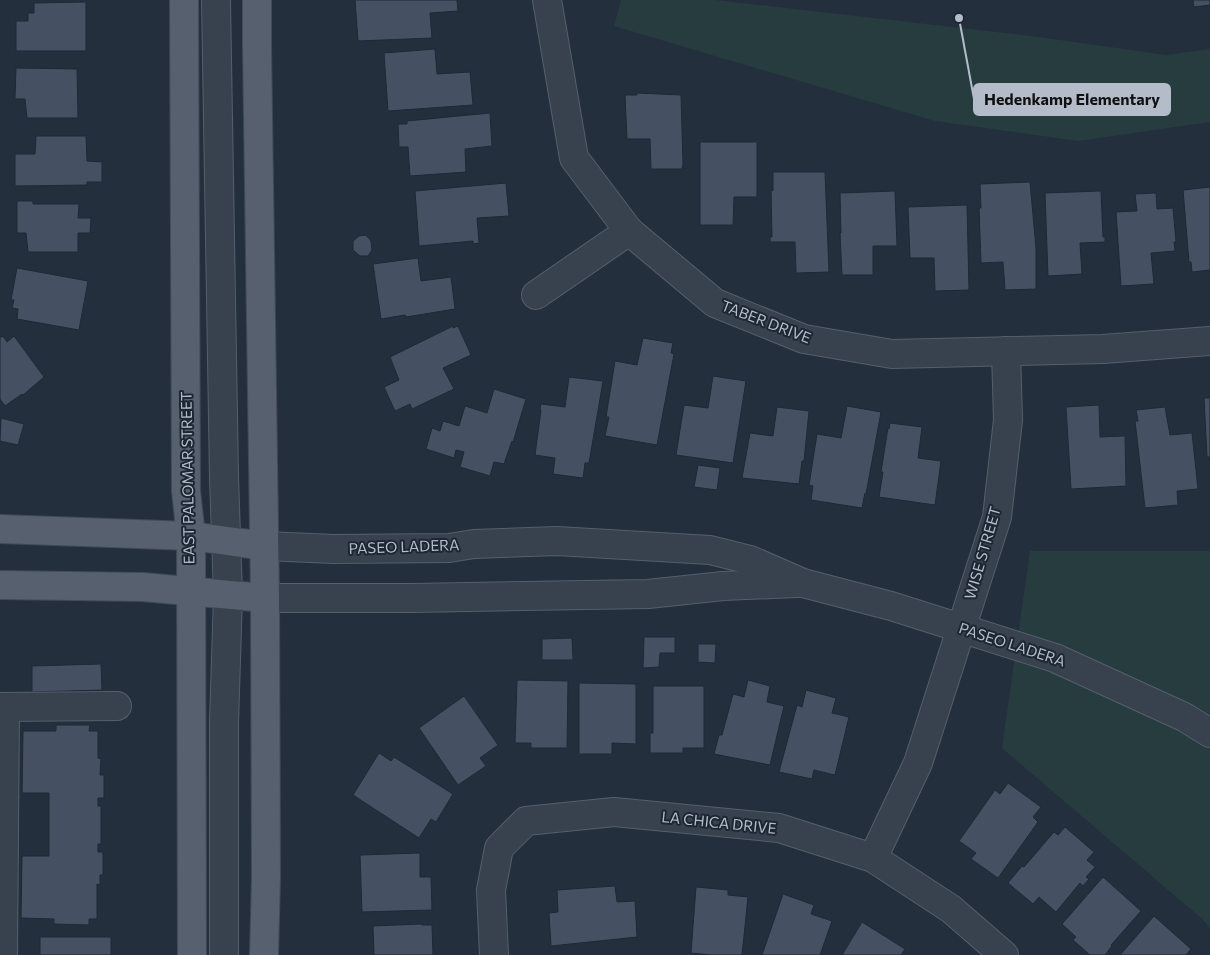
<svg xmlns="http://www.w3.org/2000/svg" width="1210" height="955" font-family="Commissioner,sans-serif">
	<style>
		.green { fill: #263c3f }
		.building { fill: #455162; stroke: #1f2835 }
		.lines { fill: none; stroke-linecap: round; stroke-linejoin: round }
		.minor-casing { stroke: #565f6c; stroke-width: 30 }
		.major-casing { stroke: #414a57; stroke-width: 30 }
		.minor { stroke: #38414e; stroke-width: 28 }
		.major { stroke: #56606e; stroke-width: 28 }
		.labels { text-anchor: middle; stroke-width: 4; stroke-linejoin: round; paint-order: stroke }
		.street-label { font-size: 15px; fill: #b4bcc9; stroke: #1d2633 }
		.leader { fill: none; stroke: #b4bcc9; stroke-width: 2 }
		.callout-dot { fill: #b4bcc9; stroke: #1d2633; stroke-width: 2 }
		.callout { fill: #b4bcc9; stroke: #b4bcc9; stroke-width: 2 }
		.callout-label { font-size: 16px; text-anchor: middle; font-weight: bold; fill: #111 }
	</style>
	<rect width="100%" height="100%" fill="#242f3e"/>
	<g class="green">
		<polygon points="621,0 715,0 1039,37 1166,55 1210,49 1210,122 1078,141 935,121 614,26"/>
		<polygon points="1030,551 1210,551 1210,928 1201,918 1002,748"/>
	</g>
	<g class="building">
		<polygon points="355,0 457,0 458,11 430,13 432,38 358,41"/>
		<polygon points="1193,0 1210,0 1210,5 1194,7"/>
		<polygon points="86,2 86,51 16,51 16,21 28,21 28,13 34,13 34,3"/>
		<polygon points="435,49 437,74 470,72 473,105 388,111 384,53"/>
		<polygon points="16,68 77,69 78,118 27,118 25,99 15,99"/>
		<polygon points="637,93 681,95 683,164 682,169 651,169 650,139 627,139 625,95 637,95"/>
		<polygon points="490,113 492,146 465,149 466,172 410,176 408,147 399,147 398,124 407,124 407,121"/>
		<polygon points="36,136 86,136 87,161 102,162 102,182 87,182 87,185 15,186 15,154 35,154"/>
		<polygon points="700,142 757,142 757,197 734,197 733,225 700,225"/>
		<polygon points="773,172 825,172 829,272 796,273 795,242 770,242 770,237 772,237 771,190 773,191"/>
		<polygon points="1030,182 1036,248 1036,289 1005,290 1003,262 981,263 979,208 981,208 980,184"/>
		<polygon points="506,183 509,216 477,218 479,243 473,244 473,241 419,246 415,191"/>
		<polygon points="1210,187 1210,270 1192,272 1191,262 1189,262 1183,190"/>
		<polygon points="895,191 897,246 873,246 873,275 842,275 840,233 841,233 840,193"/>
		<polygon points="1101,191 1103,237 1105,237 1105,242 1080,243 1082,274 1048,276 1045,193"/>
		<polygon points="1156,193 1157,209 1173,208 1176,242 1174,242 1175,251 1151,253 1154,284 1121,286 1116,212 1137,211 1135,194"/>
		<polygon points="17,201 33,201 33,204 79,204 78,218 91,218 90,233 78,233 78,252 28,252 26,233 17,233"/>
		<polygon points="967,205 969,290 935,291 934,258 910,258 908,207"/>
		<polygon points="366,235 371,241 372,250 368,256 360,256 353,250 353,241 359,236"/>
		<polygon points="418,258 421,281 451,277 455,309 406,317 405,315 381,319 373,264"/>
		<polygon points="17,268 88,281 79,330 17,319 18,309 12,308 14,300 11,300"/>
		<polygon points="453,326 453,328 458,326 471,355 443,368 454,389 412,409 410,404 395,411 384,387 399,380 390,357"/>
		<polygon points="3,336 7,342 14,336 44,377 23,395 22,394 5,406 0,399 0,338"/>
		<polygon points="643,338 673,343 671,353 674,354 657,445 605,436 609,417 606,417 615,361 637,365"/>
		<polygon points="713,376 746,381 733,463 676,455 684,405 708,408"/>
		<polygon points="569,377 603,381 589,463 585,463 583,478 553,474 555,458 535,455 541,410 540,410 541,404 565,407"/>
		<polygon points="494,389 526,399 513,442 512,441 504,464 494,462 490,476 460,467 464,452 456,450 454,458 426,449 432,428 440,431 443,421 459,426 465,406 487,413"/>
		<polygon points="1204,398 1210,398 1210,461 1210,457 1207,457"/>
		<polygon points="1099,405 1100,437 1125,436 1126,486 1071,489 1066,407"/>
		<polygon points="847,406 881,412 866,494 865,493 862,508 811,500 813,486 809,485 817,434 841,438"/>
		<polygon points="777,407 809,411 804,461 802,461 799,484 742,478 750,433 773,436"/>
		<polygon points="1165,407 1170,435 1192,433 1198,489 1177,491 1178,505 1145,508 1135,421 1138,421 1136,410"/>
		<polygon points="1,418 24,424 18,445 0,441"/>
		<polygon points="890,423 922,427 918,458 941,461 935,505 879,497 883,472 881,472 888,428 889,429"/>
		<polygon points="698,465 720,468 717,490 694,487"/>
		<polygon points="644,637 675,637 675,653 660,653 659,667 643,668"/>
		<polygon points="572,638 573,660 542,660 542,639"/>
		<polygon points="698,644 716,644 715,663 698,662"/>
		<polygon points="101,664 102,690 32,692 32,666"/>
		<polygon points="517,680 568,681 567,748 531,748 531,743 515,743"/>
		<polygon points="748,680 770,686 767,702 784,706 770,765 714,754 719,735 722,735 733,694 744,697"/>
		<polygon points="579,683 636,684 636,744 612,743 612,754 579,754"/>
		<polygon points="653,686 704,686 704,748 683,748 683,753 650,753 650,733 653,733"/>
		<polygon points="806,690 836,698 832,713 849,717 835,775 814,770 812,779 779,772 797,705 802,707"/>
		<polygon points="464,696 498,745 480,758 486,766 458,785 419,728"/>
		<polygon points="56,725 90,725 89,731 98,731 98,758 101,759 100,775 104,775 104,798 98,798 98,806 101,806 101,844 98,844 98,852 103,852 103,875 100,875 100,885 97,884 97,919 89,919 89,925 54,924 54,919 21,918 22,856 49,856 49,793 22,793 23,731 56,731"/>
		<polygon points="379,753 391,761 394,757 453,794 436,822 431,819 419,838 353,795"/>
		<polygon points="1008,783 1041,807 1033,817 1038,822 998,878 971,859 976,853 959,841 995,790 1000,794"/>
		<polygon points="1065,827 1094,852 1087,860 1095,867 1086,877 1089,879 1083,886 1080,883 1056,912 1039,897 1033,904 1008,883 1022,866 1024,867 1054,832 1058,835"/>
		<polygon points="420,853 420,877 431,877 432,910 362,912 360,855"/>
		<polygon points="1103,877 1141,911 1111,945 1112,946 1105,955 1090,955 1073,940 1076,937 1062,924"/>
		<polygon points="615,886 617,902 635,901 637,937 551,946 549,913 558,912 557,890"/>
		<polygon points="696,887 728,890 728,895 748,897 742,955 712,955 691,953"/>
		<polygon points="783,894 814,905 811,914 832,921 820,955 762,955"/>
		<polygon points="1154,916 1191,949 1186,955 1120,955"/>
		<polygon points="862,922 905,949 901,955 842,955"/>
		<polygon points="422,924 422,925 432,925 433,955 374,955 373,926"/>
		<rect x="40" y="937" width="71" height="18"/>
	</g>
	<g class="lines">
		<defs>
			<g id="minor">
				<polyline points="216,0 224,477 228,595 224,723 224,955"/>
				<polyline points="547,0 574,158 629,231 715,303 804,339 892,354 1103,349 1210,341"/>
				<polyline points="536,295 629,231"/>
				<polyline points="264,546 334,549 449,548 474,544 557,541 710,550 750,560 803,583 891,606 1055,658 1184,717 1210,733"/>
				<polyline points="265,598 412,598 648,594 723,586 797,583"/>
				<polyline points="0,707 117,706"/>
				<polyline points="873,858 918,763 997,517 1008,420 1006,351"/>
				<polyline points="3,955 5,707"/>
				<polyline points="494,955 491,890 499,848 526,821 614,812 779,828 873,858 951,909 1004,955"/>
			</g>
			<g id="major">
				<polyline points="184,0 186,491 191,536 192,955"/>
				<polyline points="257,0 257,47 265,598 266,878 264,955"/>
				<polyline points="0,529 191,536 264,546"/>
				<polyline points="0,585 143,587 265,598"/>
			</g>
		</defs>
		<use href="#minor" class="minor-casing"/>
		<use href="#major" class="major-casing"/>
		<use href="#minor" class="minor"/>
		<use href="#major" class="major"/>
	</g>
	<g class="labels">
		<g class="street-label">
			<text transform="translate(766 322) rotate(21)" y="5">TABER DRIVE</text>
			<text transform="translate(188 478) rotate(-91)" y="5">EAST PALOMAR STREET</text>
			<text transform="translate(404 547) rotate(-2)" y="5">PASEO LADERA</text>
			<text transform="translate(983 553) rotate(-74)" y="5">WISE STREET</text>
			<text transform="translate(1012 645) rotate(18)" y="5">PASEO LADERA</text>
			<text transform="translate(719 823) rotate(6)" y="5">LA CHICA DRIVE</text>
		</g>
	</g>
	<path class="leader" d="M959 18L974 99"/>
	<circle class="callout-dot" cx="959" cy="18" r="5"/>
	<rect class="callout" x="974" y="84" width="196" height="31" rx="5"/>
	<g class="callout-label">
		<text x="1072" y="105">Hedenkamp Elementary</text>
	</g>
</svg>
